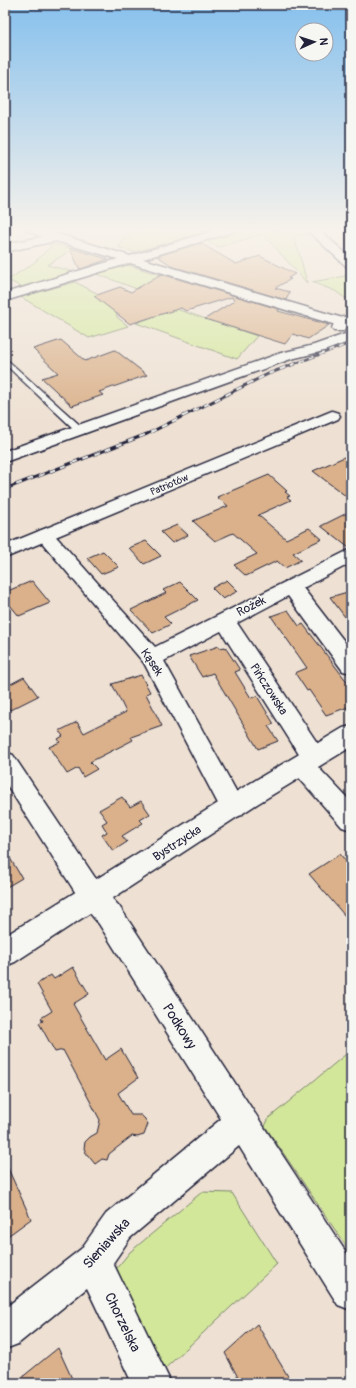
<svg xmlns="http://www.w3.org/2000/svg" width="356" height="1388" font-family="Pangolin,sans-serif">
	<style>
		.green { fill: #d3e79b; stroke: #7a846b }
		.building { fill: #dab18b; stroke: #22223b }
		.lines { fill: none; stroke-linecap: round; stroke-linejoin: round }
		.service-casing { stroke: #22223b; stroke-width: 3 }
		.minor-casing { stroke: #22223b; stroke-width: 3 }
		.tertiary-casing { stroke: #22223b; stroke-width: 3 }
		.secondary-casing { stroke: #22223b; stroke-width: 3 }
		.service { fill: #f6f6f2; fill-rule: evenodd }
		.minor { fill: #f6f6f2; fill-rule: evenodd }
		.tertiary { fill: #f6f6f2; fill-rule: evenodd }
		.secondary { fill: #f6f6f2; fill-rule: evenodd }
		.rail-far1-casing { stroke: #22223b; stroke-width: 2.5 }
		.rail-casing { stroke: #22223b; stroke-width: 3 }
		.rail-far1 { stroke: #f6f6f2; stroke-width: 1.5; stroke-dasharray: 5; stroke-linecap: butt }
		.rail { stroke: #f6f6f2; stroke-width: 2; stroke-dasharray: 6; stroke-linecap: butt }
		.labels { text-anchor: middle; stroke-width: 3.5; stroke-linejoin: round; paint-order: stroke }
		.far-street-label { font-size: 10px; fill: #22223b; stroke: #f6f6f2 }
		.street-label { font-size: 12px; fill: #22223b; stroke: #f6f6f2 }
		.near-street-label { font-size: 14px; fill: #22223b; stroke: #f6f6f2 }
	</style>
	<rect width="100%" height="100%" fill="#eee1d3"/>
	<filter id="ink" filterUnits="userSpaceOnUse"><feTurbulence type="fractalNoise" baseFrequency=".025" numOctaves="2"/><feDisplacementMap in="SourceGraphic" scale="8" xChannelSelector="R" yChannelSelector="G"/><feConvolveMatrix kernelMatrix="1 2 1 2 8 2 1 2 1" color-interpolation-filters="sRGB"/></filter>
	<g filter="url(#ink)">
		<g class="green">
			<polygon points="134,230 206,230 209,231 134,252 118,247 126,239 122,238"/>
			<polygon points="239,230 304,230 308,234 293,237 299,252 307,283 263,234 219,247 205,240"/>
			<polygon points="53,244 73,249 47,265 74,272 23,288 8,280 35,262"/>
			<polygon points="123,265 128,265 173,279 145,292 94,273"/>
			<polygon points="351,275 351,297 345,298 335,291 312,282"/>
			<polygon points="75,282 120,305 116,310 117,317 128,326 89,338 21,297"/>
			<polygon points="176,309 257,336 237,359 136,323"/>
			<polygon points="351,1050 351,1241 346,1246 265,1126 269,1118"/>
			<polygon points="202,1192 232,1193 277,1264 158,1375 111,1275 130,1252"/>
		</g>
		<g class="building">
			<polygon points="197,244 202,244 236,264 260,256 295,274 288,278 291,279 275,288 290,292 286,300 174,267 157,256"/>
			<polygon points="70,248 108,259 81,269 79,268"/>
			<polygon points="161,274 279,309 278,311 329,325 308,339 293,334 285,344 205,319 234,301 232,297 186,311 181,308 130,324 94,296 120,287 131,292"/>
			<polygon points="61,340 85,361 115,350 147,375 99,392 103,395 72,406 42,378 58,373 33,349"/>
			<polygon points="351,454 351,500 313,471"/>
			<polygon points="269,475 287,491 285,492 290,496 287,497 291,500 258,515 286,539 309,528 322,539 293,553 301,560 285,568 277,561 246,576 234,565 257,554 233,533 215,541 193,521 228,506 217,497"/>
			<polygon points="351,511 351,548 349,548 321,526"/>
			<polygon points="177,525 188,535 172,543 161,532"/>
			<polygon points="146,541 161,556 144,564 129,548"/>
			<polygon points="103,551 119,567 101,574 87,558"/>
			<polygon points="227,580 238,591 223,599 212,588"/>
			<polygon points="32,581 50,603 19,616 5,599 5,592"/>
			<polygon points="180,582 198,600 164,617 171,624 153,633 131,610 166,593 163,590"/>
			<polygon points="351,591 351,625 330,597"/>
			<polygon points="288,610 299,626 303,624 351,687 351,706 326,715 309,690 307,691 295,673 307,668 271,616"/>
			<polygon points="219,646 220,648 225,647 240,670 235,672 251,698 257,696 274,724 268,726 278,741 258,749 213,673 202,677 189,656"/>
			<polygon points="141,675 150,692 146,694 162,726 131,737 133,740 90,762 97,769 83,777 78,768 67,774 49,747 60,742 58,739 63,736 59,731 77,722 84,733 126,712 112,684"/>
			<polygon points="24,677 38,696 10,710 5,703 5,687"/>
			<polygon points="122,797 130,807 141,801 150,814 140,820 143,823 122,836 127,842 113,851 102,835 107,832 102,824 107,821 99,810"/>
			<polygon points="5,850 22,878 5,888"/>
			<polygon points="340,854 351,867 351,923 309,874"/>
			<polygon points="73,967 89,994 73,1004 105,1060 121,1049 138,1078 118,1093 131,1115 141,1115 145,1119 148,1124 144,1135 137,1137 132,1136 109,1154 107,1160 102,1159 95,1164 86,1153 84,1148 85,1142 90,1137 97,1133 100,1120 63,1050 55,1052 39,1023 43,1021 41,1018 52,1011 37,984 51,975 54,979"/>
			<polygon points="5,1162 31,1219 5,1238"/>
			<polygon points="257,1324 271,1348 292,1383 241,1383 225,1353"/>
			<polygon points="58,1348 74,1383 15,1383"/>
		</g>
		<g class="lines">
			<defs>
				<polygon id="service" points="5,358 83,428 83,432 77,432 5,364"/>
				<g id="minor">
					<polygon points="26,230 45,230 130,256 216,230 234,230 233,232 143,259 346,319 348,322 346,325 336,325 130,263 5,301 5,293 118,259 56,241 5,252 5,244 42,237"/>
					<polygon points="45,529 51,531 155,647 351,549 351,563 303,588 351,650 351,673 343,671 288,596 237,623 322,750 326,757 322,764 317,766 351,802 351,830 342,827 294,772 290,765 294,758 300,756 221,631 164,661 245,807 242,815 233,818 224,815 144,663 39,539 36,535 39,531"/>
					<polygon points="5,752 13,755 102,888 119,906 351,1260 351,1310 338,1305 239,1146 130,1238 113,1263 171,1383 132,1383 87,1288 18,1344 5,1349 5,1308 81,1249 106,1214 221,1119 99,924 84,906 5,782"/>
				</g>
				<g id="tertiary">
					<polygon points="307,230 319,230 351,258 351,268 347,267"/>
					<polygon points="351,726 351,747 257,804 15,962 5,966 5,936 239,790 343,728"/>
				</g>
				<g id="secondary">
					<polygon points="351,315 351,323 347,324 344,331 334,331 332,328 336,319"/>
					<polygon points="351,332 351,341 324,351 291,359 5,462 5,451 281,353 314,345"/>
					<polygon points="332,411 338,413 340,416 338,419 5,558 5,545"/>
				</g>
			</defs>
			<use href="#service" class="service-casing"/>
			<use href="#minor" class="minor-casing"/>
			<use href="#tertiary" class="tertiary-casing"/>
			<use href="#secondary" class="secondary-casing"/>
			<use href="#service" class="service"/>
			<use href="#minor" class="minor"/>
			<use href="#tertiary" class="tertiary"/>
			<use href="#secondary" class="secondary"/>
			<defs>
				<polyline id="rail-far1" points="291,365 351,343"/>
				<polyline id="rail" points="5,489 147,434 268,374 294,364"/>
			</defs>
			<use href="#rail-far1" class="rail-far1-casing"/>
			<use href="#rail" class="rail-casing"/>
			<use href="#rail-far1" class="rail-far1"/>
			<use href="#rail" class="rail"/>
		</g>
	</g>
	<linearGradient id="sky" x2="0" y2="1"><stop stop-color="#86c0ed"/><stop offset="0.54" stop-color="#f7f2eb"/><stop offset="1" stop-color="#f7f2eb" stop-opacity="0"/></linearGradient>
	<rect width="356" height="425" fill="url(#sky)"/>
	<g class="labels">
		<g class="far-street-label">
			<text transform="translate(169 484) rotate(-23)" y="4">Patriotów</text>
		</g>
		<g class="street-label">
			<text transform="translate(251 606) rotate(-27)" y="4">Rożek</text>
			<text transform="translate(152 662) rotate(56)" y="4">Kąsek</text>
			<text transform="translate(269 689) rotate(57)" y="4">Pińczowska</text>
			<text transform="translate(177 843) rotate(-33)" y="4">Bystrzycka</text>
		</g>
		<g class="near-street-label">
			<text transform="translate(180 1026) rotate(58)" y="5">Podkowy</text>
			<text transform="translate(106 1243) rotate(-48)" y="5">Sieniawska</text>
			<text transform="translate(123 1322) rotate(64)" y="5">Chorzelska</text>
		</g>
	</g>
	<rect width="356" height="1388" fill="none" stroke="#f6f6f2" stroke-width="20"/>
	<rect x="10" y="10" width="336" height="1368" fill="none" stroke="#22223b" stroke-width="1.5" filter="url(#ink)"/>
	<g transform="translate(314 42) rotate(87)"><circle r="19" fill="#f6f6f2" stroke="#a1a1a9"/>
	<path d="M0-3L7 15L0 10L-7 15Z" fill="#22223b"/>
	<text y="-6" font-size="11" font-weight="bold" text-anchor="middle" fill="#22223b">N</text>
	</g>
</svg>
